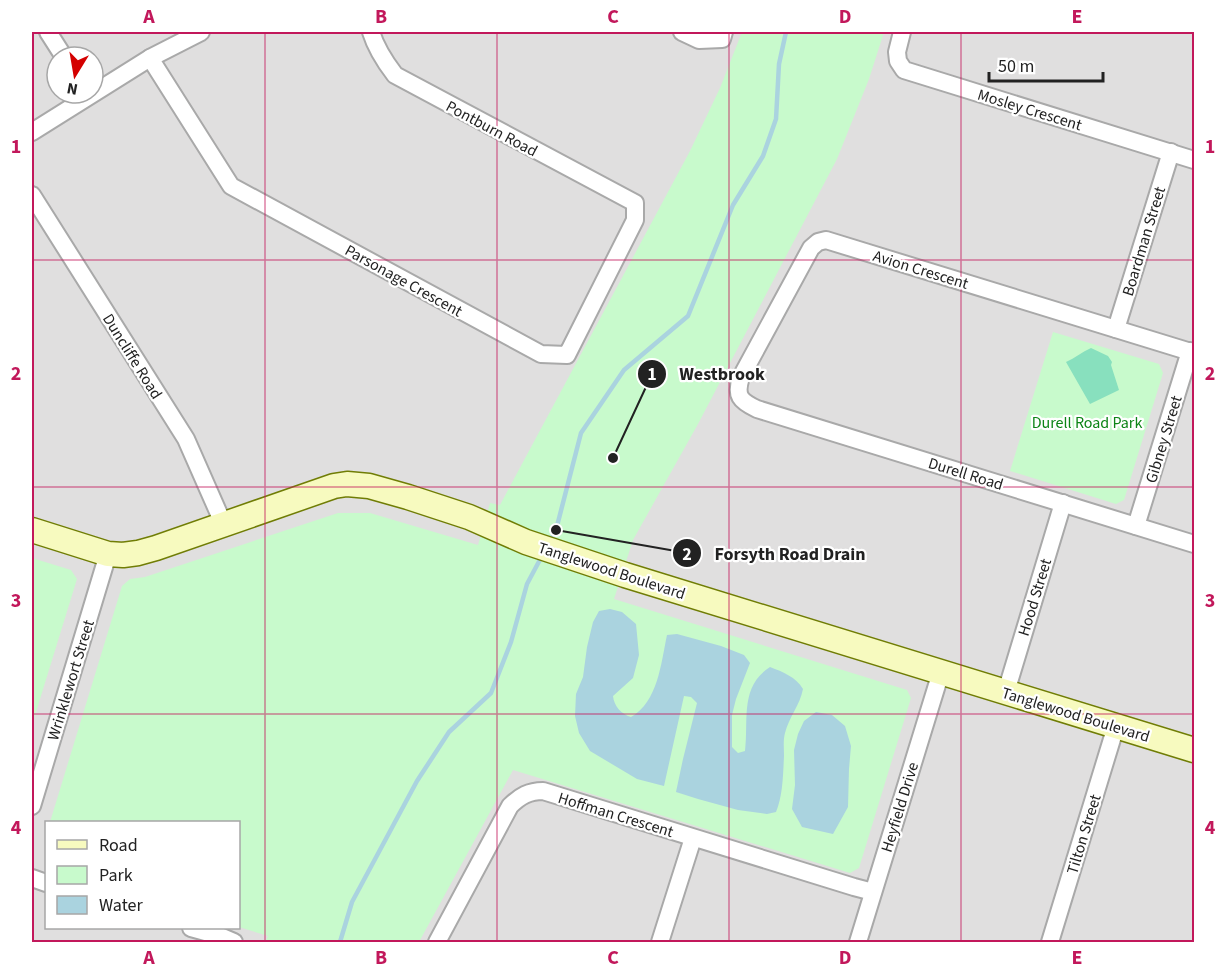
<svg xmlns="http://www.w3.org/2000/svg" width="1226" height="974" font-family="'Source Sans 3',sans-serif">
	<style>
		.residential { fill: #e0dfdf; fill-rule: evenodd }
		.park { fill: #c8facc }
		.pitch { fill: #88e0be }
		.water { fill: #aad3df }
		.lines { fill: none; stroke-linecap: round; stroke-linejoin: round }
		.stream { stroke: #aad3df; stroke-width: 4.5 }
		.street-casing { stroke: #a9a9a9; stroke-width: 20 }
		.secondary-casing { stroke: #707d05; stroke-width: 27 }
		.street { stroke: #fff; stroke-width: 16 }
		.secondary { stroke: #f7fabf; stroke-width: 24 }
		.grid { fill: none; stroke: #c2185b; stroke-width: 1.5; stroke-opacity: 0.55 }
		.labels { text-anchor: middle; stroke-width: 4.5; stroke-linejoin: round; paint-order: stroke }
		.street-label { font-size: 16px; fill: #222; stroke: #fff }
		.park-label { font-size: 16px; fill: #0c8416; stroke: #fff }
		.leader { fill: none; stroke: #222; stroke-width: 2 }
		.callout-dot { fill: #222; stroke: #fff; stroke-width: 2 }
		.mark-label { font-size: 18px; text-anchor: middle; font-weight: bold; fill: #fff }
		.callout-label { font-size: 18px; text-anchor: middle; font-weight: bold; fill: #222; stroke: #fff; stroke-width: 4.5; stroke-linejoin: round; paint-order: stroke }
		.neatline { fill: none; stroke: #c2185b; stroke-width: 2 }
		.grid-label { font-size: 20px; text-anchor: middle; font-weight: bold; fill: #c2185b }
	</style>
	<rect width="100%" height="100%" fill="#f2efe9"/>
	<path class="residential" d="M32,32h1162v910h-1162zM57,57h36v36h-36zM46,822h192v106h-192z"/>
	<g class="park">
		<polygon points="742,32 884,32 869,79 837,159 698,424 633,540 614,599 907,690 911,698 859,868 850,873 513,770 419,942 265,942 268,936 239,927 238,822 50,822 122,586 130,579 145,577 338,513 370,513 478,545 490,503 500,505 690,151 720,88"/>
		<polygon points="1053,332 1159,364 1163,373 1124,500 1116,504 1010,471"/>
		<polygon points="32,558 71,570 77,579 32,725"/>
	</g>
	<path class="pitch" d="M1091,348l17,8 4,6 -1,3 8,25 -29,14 -24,-42c9,-4 16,-10 25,-14z"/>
	<g class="water">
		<path d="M610,609l12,3 14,12 3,31 -6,23 -20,18c1,10 8,18 18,21 27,-15 30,-54 36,-82l10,-1 44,12 23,9 6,8 -14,36 -4,16v32l6,6 7,-2c4,-30 -6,-64 25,-84 13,5 26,10 33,22 -3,16 -14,28 -18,44 -2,7 -1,16 -1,23 -1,19 -1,39 -8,56l-9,2 -29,-4 -40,-11 -22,-7 7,-33 14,-56 -6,-6 -7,-1 -20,90 -27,-7 -47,-28 -11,-18 -4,-17 1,-22 7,-17 4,-30 6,-25 6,-11z"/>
		<polygon points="816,712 832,715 845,726 851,746 849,769 848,807 833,834 802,827 792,809 795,785 794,750 798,734 804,721"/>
	</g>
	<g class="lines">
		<g class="stream">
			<polyline points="550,541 556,530 581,433 624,370 688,316 733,205 763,156 776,119 779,64 786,32"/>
			<polyline points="340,942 352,902 417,781 449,732 491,693 511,642 527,584 543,554"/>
		</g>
		<defs>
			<g id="street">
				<polyline points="48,32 64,57"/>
				<polyline points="682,32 699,40 722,39 724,32"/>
				<polyline points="902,32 897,52 898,61 904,70 1194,160"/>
				<path d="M150,58l81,128 310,168 26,1 68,-135v-17l-240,-128c-10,-13 -19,-27 -24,-43"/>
				<polyline points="32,132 150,58 201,32"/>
				<polyline points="32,195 186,439 223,523"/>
				<polyline points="1116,329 1171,152"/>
				<path d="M1194,353l-368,-113 -8,2 -7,6 -70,129c-6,19 -1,24 16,32l437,135"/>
				<polyline points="1136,526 1190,351"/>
				<polyline points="1006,692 1063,503"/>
				<polyline points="32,806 108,554"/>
				<polyline points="32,878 46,883"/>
				<polyline points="191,928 220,936 234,942"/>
				<path d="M437,942l73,-136c10,-10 19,-15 33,-15l311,96 19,5"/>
				<polyline points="660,942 693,838"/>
				<polyline points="858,942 941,672"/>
				<polyline points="1050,942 1116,726"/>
			</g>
			<polyline id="secondary" points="32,530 108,554 123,555 138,553 156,548 334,486 347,484 369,486 408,497 469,517 526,542 625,575 1194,750"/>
		</defs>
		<use href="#street" class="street-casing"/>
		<use href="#secondary" class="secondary-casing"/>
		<use href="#street" class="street"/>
		<use href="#secondary" class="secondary"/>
	</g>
	<path class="grid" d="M265,32v910M497,32v910M729,32v910M961,32v910M32,260h1162M32,487h1162M32,714h1162"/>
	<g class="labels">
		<g class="street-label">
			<text transform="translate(1030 109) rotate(17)" y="6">Mosley Crescent</text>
			<text transform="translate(492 128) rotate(28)" y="6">Pontburn Road</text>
			<text transform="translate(1143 241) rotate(-73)" y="6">Boardman Street</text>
			<text transform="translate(921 269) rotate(17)" y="6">Avion Crescent</text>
			<text transform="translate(404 280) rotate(29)" y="6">Parsonage Crescent</text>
			<text transform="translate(133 356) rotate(58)" y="6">Duncliffe Road</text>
			<text transform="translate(1163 439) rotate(-73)" y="6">Gibney Street</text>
			<text transform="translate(966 473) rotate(17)" y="6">Durell Road</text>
			<text transform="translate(612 570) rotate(18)" y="6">Tanglewood Boulevard</text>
			<text transform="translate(1034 597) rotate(-73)" y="6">Hood Street</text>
			<text transform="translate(70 680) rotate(-73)" y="6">Wrinklewort Street</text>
			<text transform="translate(1076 714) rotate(17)" y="6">Tanglewood Boulevard</text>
			<text transform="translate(899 807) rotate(-73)" y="6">Heyfield Drive</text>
			<text transform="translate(616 814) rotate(17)" y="6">Hoffman Crescent</text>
			<text transform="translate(1083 834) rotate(-73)" y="6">Tilton Street</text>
		</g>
		<g class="park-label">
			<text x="1087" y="428">Durell Road Park</text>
		</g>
	</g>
	<path class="leader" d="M613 458L652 374M556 530L687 553"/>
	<g class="callout-dot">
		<circle cx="613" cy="458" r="6"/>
		<circle cx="556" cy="530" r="6"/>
		<circle cx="652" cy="374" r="15"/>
		<circle cx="687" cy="553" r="15"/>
	</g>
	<g class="mark-label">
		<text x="652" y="380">1</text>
		<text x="687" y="560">2</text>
	</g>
	<g class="callout-label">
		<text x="722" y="380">Westbrook</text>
		<text x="790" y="560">Forsyth Road Drain</text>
	</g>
	<rect width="1226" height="974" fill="none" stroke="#ffffff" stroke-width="66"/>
	<rect x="45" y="821" width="195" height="108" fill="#ffffff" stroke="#a7a7a7" stroke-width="1.5"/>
	<rect x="57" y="840" width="30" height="9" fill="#f7fabf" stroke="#a7a7a7" stroke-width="1.5"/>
	<text x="99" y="851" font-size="18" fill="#222222">Road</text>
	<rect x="57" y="866" width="30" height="18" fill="#c8facc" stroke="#a7a7a7" stroke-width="1.5"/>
	<text x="99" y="881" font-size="18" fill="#222222">Park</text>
	<rect x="57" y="896" width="30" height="18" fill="#aad3df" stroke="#a7a7a7" stroke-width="1.5"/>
	<text x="99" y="911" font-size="18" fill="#222222">Water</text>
	<g transform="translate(75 75) rotate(191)"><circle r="28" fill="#ffffff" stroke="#a7a7a7" stroke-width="1.5"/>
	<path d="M0-4.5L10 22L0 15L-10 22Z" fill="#d40000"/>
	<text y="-9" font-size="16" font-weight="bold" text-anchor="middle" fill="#222222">N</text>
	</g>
	<path d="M989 72v9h114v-9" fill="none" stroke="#222222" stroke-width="3"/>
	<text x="998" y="72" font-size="18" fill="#222222" stroke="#ffffff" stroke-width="4.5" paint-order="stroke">50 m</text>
	<rect x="33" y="33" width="1160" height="908" class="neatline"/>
	<g class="grid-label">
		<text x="149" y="23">A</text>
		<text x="381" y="23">B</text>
		<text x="613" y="23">C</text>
		<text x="845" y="23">D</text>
		<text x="1077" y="23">E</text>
		<text x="16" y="153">1</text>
		<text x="1210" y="153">1</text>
		<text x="16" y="380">2</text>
		<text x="1210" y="380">2</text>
		<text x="16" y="607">3</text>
		<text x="1210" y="607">3</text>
		<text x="16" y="834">4</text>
		<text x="1210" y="834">4</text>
		<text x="149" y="964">A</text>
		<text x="381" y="964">B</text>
		<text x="613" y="964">C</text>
		<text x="845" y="964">D</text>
		<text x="1077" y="964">E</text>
	</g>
</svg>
